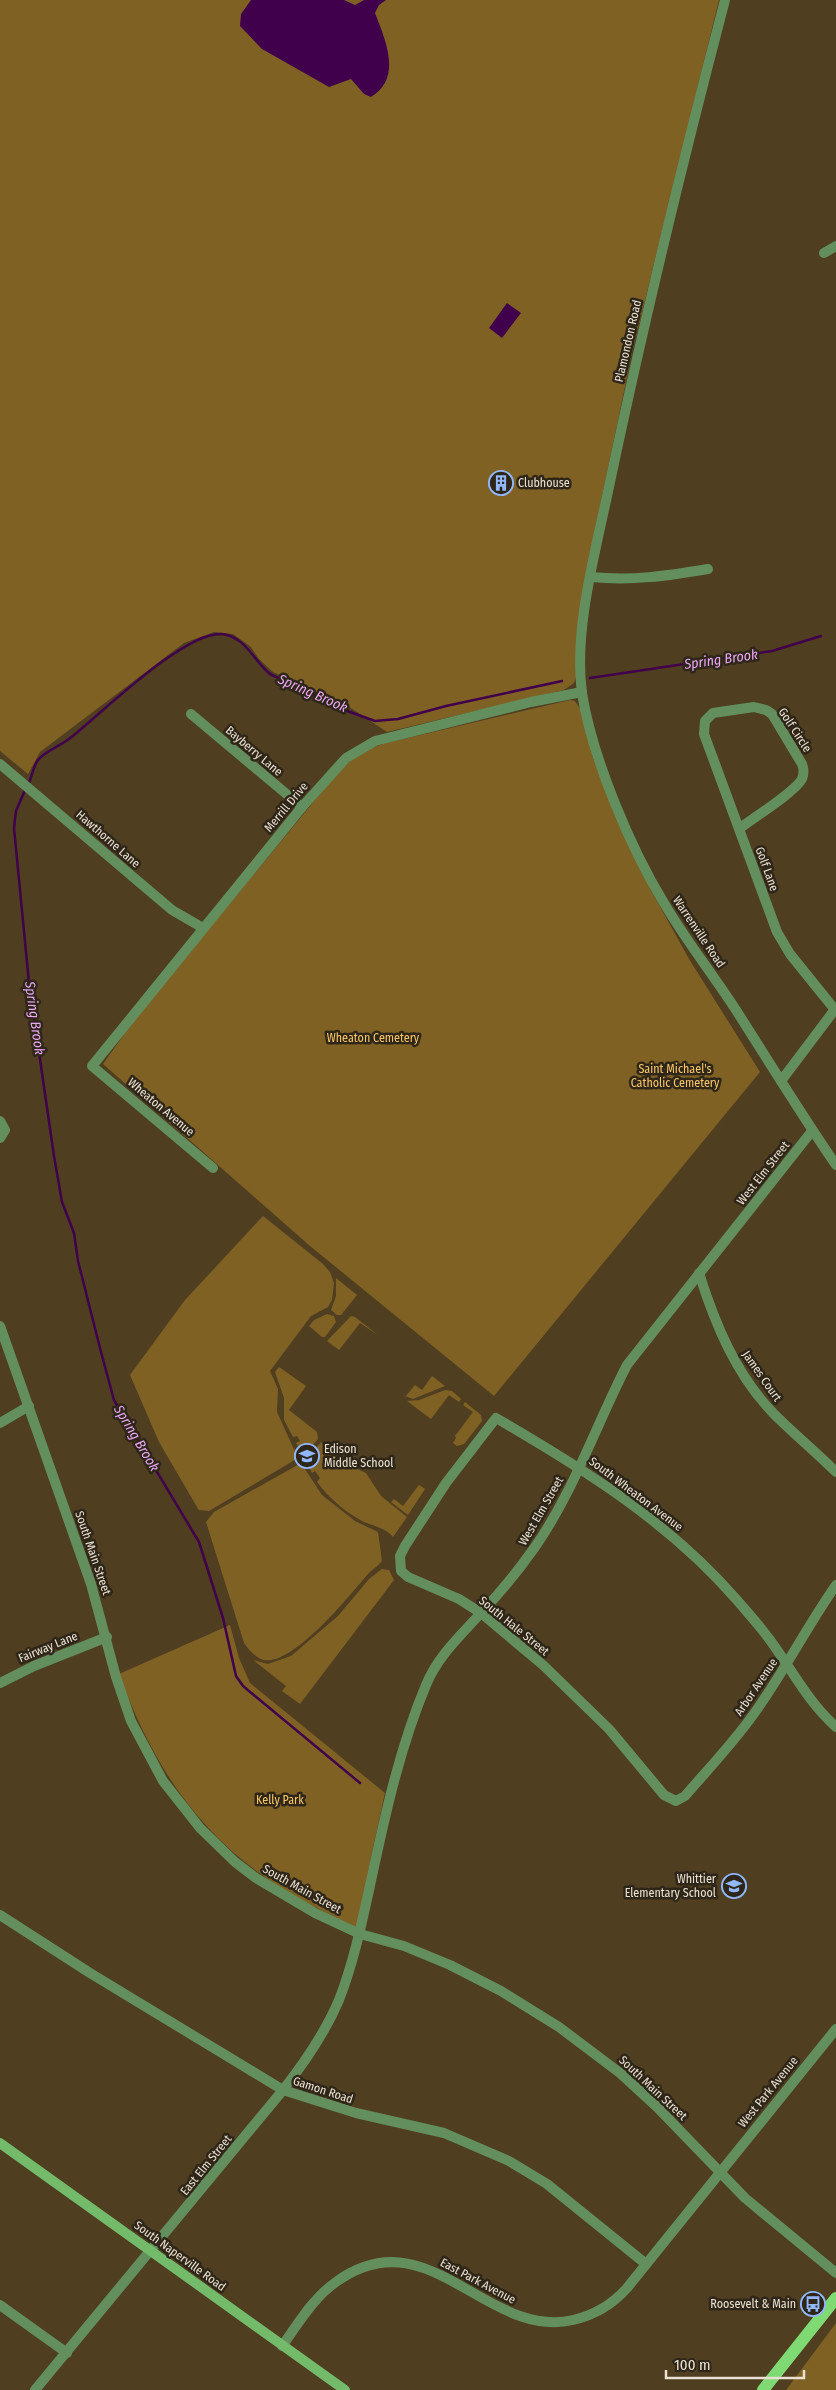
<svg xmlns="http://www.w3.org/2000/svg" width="836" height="2390" font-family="'Fira Sans Condensed',sans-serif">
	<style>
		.green { fill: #806124 }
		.water { fill: #41004b }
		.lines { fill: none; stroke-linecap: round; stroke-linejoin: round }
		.stream { stroke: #41004b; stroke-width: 2.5 }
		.street { stroke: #638f5e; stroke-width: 10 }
		.secondary { stroke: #74ba6b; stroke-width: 10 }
		.primary { stroke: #7fda74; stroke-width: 12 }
		.labels { text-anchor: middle; stroke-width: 5; stroke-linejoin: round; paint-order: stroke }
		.street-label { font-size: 12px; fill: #ebe1d0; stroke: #2e2619 }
		.poi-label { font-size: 12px; fill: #ebe1d0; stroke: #2e2619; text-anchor: start }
		.park-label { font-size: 12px; fill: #fbc865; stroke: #2e2619 }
		.water-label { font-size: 14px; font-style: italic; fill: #eba7f6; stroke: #2e2619 }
	</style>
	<rect width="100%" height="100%" fill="#4f3e20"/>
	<g class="green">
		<polygon points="0,0 719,0 632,353 585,578 576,676 574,683 564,690 387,732 351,708 273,672 259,659 251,647 233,634 214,632 184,643 40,752 28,774 0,751"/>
		<polygon points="570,700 575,701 581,710 593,758 615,815 652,892 689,959 760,1072 494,1396 310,1246 103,1064 135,1019 333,778 351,760 368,749 386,743"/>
		<polygon points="263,1216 323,1264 330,1272 334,1283 332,1300 328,1307 311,1316 270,1371 278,1389 277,1412 298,1458 209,1511 199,1510 197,1507 159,1442 130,1375 185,1300"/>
		<polygon points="336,1278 357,1295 341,1315 337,1315 331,1310 336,1296"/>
		<polygon points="327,1314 334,1316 336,1322 325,1337 322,1337 309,1326 314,1320"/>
		<polygon points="351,1316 355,1317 379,1336 360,1323 339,1350 327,1341"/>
		<polygon points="279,1367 306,1386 289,1410 317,1432 318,1439 305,1454 302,1454 296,1443 300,1441 297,1436 293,1437 284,1420 284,1398 275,1372"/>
		<polygon points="432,1376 445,1386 413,1399 402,1395 406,1396 415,1385 422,1390"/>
		<polygon points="445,1390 452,1391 461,1399 459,1402 449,1395 431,1419 407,1401 419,1400"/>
		<polygon points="465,1402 481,1415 482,1421 464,1444 457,1446 453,1443 456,1438 455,1436 473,1412 463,1405"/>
		<path d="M321,1442c15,18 25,22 45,31l15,23 26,21 -14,20c-8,-10 -21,-11 -31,-16 -17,-9 -34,-24 -45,-39l3,-4 -5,-7 -3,2 -6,-11z"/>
		<path d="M301,1463l21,32 33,26 23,11 4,29c-4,5 -9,8 -14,13 -17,20 -75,92 -104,86 -8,-2 -15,-10 -20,-17l-38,-121 8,-10z"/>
		<polygon points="419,1485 425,1489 408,1515 391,1502 394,1499 403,1506"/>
		<polygon points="382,1569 389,1570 394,1580 300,1704 282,1691 286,1686 253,1660 268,1664 291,1656 338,1616 369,1579"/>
		<path d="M230,1625l9,33 11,25 135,110 -14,64 -13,71c-25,-12 -51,-24 -74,-38 -85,-53 -131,-124 -165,-216z"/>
		<polygon points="836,2323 836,2390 786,2390"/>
	</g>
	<g class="water">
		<path d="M251,0h93l11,5 9,-5h22l-7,5 -4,8c10,26 28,65 -4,84l-7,-3 -13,-15 -22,8 -67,-38 -22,-23 1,-12z"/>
		<polygon points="507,303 521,313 502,338 489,328"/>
	</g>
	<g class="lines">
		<g class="stream">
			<polyline points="590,678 772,651 821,636"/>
			<path d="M28,785c4,-8 5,-18 10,-25 7,-9 22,-14 31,-21 31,-24 115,-108 153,-105 24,3 31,26 48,40l80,38 25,9 23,-2 48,-13 116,-25"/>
			<polyline points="25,790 16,811 14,828 29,983 54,1156 62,1202 74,1233 78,1261 101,1352 114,1400 199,1542 223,1618 236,1676 243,1686 360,1783"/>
		</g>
		<g class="street">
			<path d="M725,0c-42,160 -81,321 -115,482 -13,64 -37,147 -28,211 10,64 48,154 82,210 21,36 47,69 70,104 34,53 67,107 102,158"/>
			<polyline points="824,253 836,246"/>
			<path d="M591,577c41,4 76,-1 117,-8"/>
			<polyline points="191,714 302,807"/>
			<polyline points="0,764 172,910 203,928"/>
			<path d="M739,829c14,-11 56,-37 63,-50 2,-5 2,-10 0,-15l-30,-50 -6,-4 -12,-3 -41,6 -8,8 -1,13 73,198 13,22 46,57"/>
			<polyline points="781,1081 836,1008"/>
			<polyline points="0,1121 5,1130 0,1138"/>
			<polyline points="213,1168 92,1066 302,807 346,758 375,741 531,702 582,692"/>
			<path d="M699,1273c16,51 37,102 75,141 20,20 42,38 62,58"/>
			<polyline points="0,1326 91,1584 116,1677 131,1721 163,1781 200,1828 235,1862 256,1878 315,1913 360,1934 404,1946 450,1965 501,1991 559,2027 620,2073 657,2107 745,2198 836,2273"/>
			<polyline points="0,1423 29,1406"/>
			<path d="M836,1585c-28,40 -50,83 -78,123 -21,31 -48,59 -73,88l-9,5 -12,-6 -55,-66 -66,-64 -62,-52 -22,-14 -51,-22 -7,-6 -1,-15 5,-10 41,-63 50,-65c88,51 173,104 240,181 12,14 24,27 34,41 22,30 38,62 66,87"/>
			<polyline points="0,1683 34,1666 107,1637"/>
			<polyline points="0,1915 90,1973 283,2090 356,2113 444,2133 509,2161 547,2184 646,2264"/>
			<polyline points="0,2305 67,2353"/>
			<path d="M282,2346c16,-22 31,-48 54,-64 92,-67 150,58 237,38 22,-5 39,-15 54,-32l209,-259"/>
			<path d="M35,2390l248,-300c22,-28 42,-57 56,-90 15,-39 23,-78 32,-119 14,-66 29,-134 55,-196 12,-29 34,-49 54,-71 20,-21 38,-43 55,-67 39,-56 61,-122 92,-182l185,-234"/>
		</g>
		<polyline class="secondary" points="0,2143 345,2390"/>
		<polyline class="primary" points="763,2390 836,2298"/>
	</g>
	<defs>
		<symbol id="building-ring" viewBox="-11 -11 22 22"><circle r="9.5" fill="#2e2619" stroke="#91b8fd" stroke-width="1.5"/><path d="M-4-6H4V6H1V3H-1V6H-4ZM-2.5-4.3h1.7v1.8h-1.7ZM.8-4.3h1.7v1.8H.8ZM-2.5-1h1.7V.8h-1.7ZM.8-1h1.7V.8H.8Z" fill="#91b8fd"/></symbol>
		<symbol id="school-ring" viewBox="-11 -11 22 22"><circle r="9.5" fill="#2e2619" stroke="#91b8fd" stroke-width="1.5"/><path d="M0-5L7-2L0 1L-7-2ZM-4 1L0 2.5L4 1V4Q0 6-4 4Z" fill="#91b8fd"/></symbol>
		<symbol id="bus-ring" viewBox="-11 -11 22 22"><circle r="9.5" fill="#2e2619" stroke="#91b8fd" stroke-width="1.5"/><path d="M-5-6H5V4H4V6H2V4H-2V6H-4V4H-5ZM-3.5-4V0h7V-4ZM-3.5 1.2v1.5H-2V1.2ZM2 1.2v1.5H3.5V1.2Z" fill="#91b8fd"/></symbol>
	</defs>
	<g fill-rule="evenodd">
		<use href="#building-ring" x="487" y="469" width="28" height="28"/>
		<use href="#school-ring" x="293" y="1442" width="28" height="28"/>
		<use href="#school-ring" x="720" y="1872" width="28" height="28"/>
		<use href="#bus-ring" x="799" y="2290" width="28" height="28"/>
	</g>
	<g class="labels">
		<g class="street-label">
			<text transform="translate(628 341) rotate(-77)" y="4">Plamondon Road</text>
			<text transform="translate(795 730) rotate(57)" y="4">Golf Circle</text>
			<text transform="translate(254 751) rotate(40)" y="4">Bayberry Lane</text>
			<text transform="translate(286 807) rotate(-50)" y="4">Merrill Drive</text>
			<text transform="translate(108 839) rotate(41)" y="4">Hawthorne Lane</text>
			<text transform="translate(767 869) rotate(70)" y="4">Golf Lane</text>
			<text transform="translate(699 932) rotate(56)" y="4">Warrenville Road</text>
			<text transform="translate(161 1107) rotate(40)" y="4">Wheaton Avenue</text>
			<text transform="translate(763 1173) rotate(-52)" y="4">West Elm Street</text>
			<text transform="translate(762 1376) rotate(55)" y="4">James Court</text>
			<text transform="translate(636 1494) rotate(37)" y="4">South Wheaton Avenue</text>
			<text transform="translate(541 1511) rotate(-60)" y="4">West Elm Street</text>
			<text transform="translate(93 1553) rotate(71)" y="4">South Main Street</text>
			<text transform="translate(514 1626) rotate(39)" y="4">South Hale Street</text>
			<text transform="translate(48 1647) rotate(-22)" y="4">Fairway Lane</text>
			<text transform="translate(756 1687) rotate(-56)" y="4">Arbor Avenue</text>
			<text transform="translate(302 1889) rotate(29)" y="4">South Main Street</text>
			<text transform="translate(653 2088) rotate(43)" y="4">South Main Street</text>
			<text transform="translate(323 2090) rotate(18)" y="4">Gamon Road</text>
			<text transform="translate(768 2092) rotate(-51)" y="4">West Park Avenue</text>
			<text transform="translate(206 2165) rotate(-51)" y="4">East Elm Street</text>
			<text transform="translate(180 2256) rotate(36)" y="4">South Naperville Road</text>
			<text transform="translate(478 2281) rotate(28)" y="4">East Park Avenue</text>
		</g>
		<g class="poi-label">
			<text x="518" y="487">Clubhouse</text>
			<text x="324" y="1453">Edison<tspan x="324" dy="14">Middle School</tspan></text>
			<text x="716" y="1883" text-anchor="end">Whittier<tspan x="716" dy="14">Elementary School</tspan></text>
			<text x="796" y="2308" text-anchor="end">Roosevelt &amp; Main</text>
		</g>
		<g class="park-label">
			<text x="373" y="1042">Wheaton Cemetery</text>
			<text x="675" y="1073">Saint Michael's<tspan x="675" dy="14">Catholic Cemetery</tspan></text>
			<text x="280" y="1804">Kelly Park</text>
		</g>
		<g class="water-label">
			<text transform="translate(721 659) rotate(-8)" y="5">Spring Brook</text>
			<text transform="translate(313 693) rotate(24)" y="5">Spring Brook</text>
			<text transform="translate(35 1018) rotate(82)" y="5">Spring Brook</text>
			<text transform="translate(137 1438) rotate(59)" y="5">Spring Brook</text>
		</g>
	</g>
	<path d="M666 2370v8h138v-8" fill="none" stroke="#ebe1d0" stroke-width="2.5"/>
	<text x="674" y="2370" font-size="15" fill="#ebe1d0" stroke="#2e2619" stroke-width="4" paint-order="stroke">100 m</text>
</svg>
